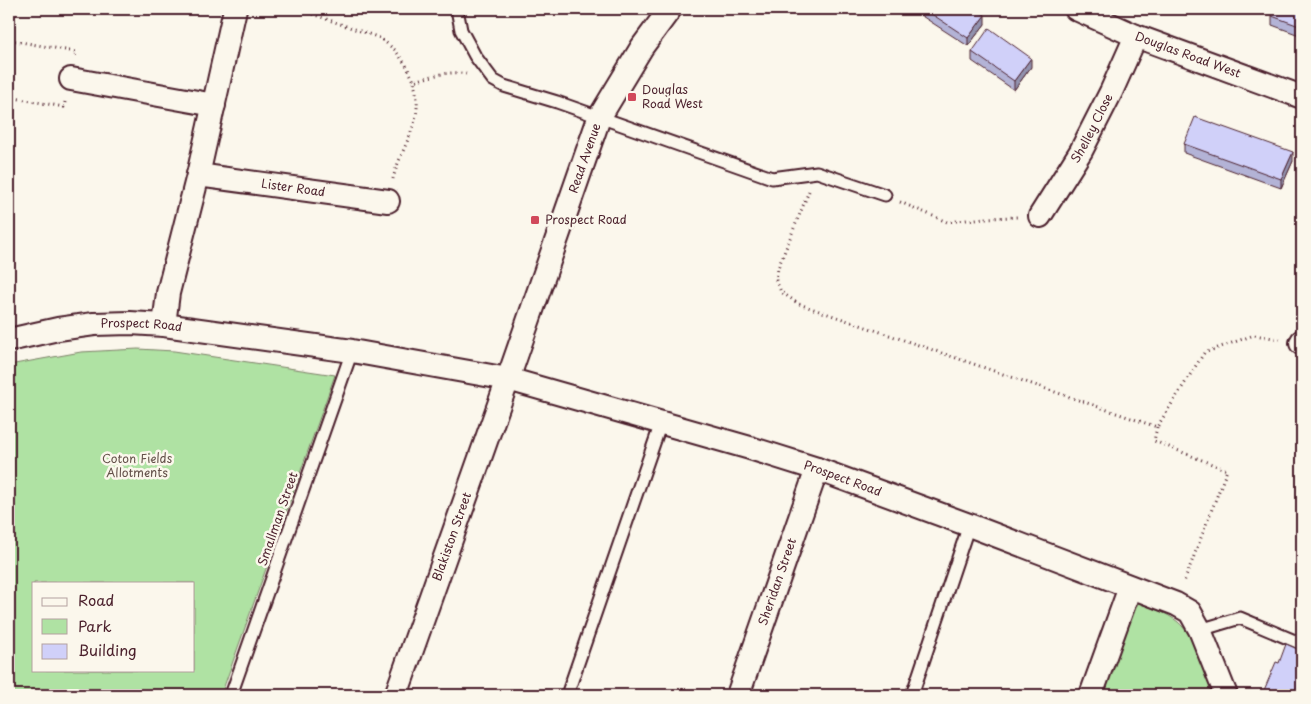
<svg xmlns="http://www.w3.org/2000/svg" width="1311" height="704" font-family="'Playpen Sans',sans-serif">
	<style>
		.green { fill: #afe2a3; stroke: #7c8067; fill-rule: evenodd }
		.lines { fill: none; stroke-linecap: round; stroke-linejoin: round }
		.service-casing { stroke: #4a1f2b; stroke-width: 15 }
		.minor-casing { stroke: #4a1f2b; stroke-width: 26 }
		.path { stroke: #4a1f2b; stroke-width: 3; stroke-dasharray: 1 4; stroke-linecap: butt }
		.service { stroke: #fbf7ec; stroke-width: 11 }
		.minor { stroke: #fbf7ec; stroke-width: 22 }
		.wall { fill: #b3b3d6; stroke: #4a1f2b }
		.shaded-wall { fill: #9292ae; stroke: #4a1f2b }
		.building { fill: #d0d0f9; stroke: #4a1f2b }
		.poi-dot { fill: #d1495b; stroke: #fbf7ec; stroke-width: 2 }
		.labels { text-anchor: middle; stroke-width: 5; stroke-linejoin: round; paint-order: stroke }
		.street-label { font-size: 12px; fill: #4a1f2b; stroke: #fbf7ec }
		.poi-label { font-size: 12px; fill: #4a1f2b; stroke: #fbf7ec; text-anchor: start }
		.park-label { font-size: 12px; fill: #635049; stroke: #fbf7ec }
	</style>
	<rect width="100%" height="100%" fill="#fbf7ec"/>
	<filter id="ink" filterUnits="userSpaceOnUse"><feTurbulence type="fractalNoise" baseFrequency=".02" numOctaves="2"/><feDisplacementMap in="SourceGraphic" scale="10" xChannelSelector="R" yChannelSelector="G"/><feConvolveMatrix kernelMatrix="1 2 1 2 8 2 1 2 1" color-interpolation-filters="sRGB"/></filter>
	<g filter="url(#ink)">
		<g class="green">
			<path d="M138,349l36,2 161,24 -114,320h-212v-330l72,-13zM34,583h160v87h-160z"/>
			<path d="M1135,602c14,5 31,10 43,20 16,13 29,53 37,73h-118z"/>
		</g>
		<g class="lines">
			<defs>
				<g id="service">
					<polyline points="457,9 461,30 475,56 493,80 504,86 557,102 772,178 817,172 885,195"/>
					<polyline points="1200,630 1240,618 1302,644"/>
					<polyline points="231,695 352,351"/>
					<polyline points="567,695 661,423"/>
					<polyline points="912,695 969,525"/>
				</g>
				<g id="minor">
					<path id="s1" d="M1076,9l60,27 166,61"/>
					<polyline points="71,79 214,105"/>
					<path id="s2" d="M198,175l190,26"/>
					<path id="s3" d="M1040,216l41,-65 30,-59 25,-56"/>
					<polyline points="164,325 168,293 198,175 235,9"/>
					<path id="s4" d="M9,340l49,-11 36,-5 36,-1 34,2 188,26 156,28 242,69 67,21 152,56 207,79 14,8 10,18 26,65"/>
					<polyline points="1301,343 1302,341"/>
					<path id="s5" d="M396,695l112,-316 91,-261 43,-71 28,-38"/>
					<path id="s6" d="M738,695l79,-226"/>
					<polyline points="1091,695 1130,587"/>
				</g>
			</defs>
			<use href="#service" class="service-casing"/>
			<use href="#minor" class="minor-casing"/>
			<g class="path">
				<path d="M298,9l82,29 15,12 11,15 8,16c16,-4 35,-11 52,-7"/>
				<polyline points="10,40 76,52 75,57"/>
				<polyline points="9,45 16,9"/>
				<polyline points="9,97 64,107 65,102"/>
				<path d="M393,179c5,-22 23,-50 24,-71 1,-9 -2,-19 -3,-27"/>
				<polyline points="809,191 778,268 776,280 781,292 799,304 1157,427 1204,353 1254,335 1280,339"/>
				<polyline points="900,202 947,222 985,218 1017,217"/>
				<polyline points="1157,427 1154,441 1227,470 1184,582"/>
			</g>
			<use href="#service" class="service"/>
			<use href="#minor" class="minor"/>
		</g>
		<g class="wall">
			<polygon points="911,9 976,9 985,24 968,46"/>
			<polygon points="1231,9 1246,9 1244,14"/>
			<polygon points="1302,9 1302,36 1272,25 1272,16"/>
			<polygon points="972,52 1031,67 1014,90 972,61"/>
			<polygon points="1184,144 1293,161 1281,188 1184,153"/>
		</g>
		<g class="shaded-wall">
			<polygon points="985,15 985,24 968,46 968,38"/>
			<polygon points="1031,58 1031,67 1014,90 1014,81"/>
			<polygon points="1293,152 1293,161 1281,188 1281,179"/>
		</g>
		<g class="building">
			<polygon points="924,9 976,9 985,15 968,38"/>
			<polygon points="1274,9 1302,9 1302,27 1272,16"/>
			<polygon points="989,28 1031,58 1014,81 972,52"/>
			<polygon points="1195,117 1293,152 1281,179 1184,144"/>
			<polygon points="1286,644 1302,651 1302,665 1299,672 1302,673 1302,691 1300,695 1262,695 1276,662 1279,663"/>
		</g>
	</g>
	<g class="poi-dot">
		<rect x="627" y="92" width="10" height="10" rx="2.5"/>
		<rect x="530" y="215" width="10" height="10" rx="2.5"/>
	</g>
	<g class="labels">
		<g class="street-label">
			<text dy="4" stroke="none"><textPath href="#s1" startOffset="121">Douglas Road West</textPath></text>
			<text dy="4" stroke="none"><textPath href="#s3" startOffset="102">Shelley Close</textPath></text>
			<text dy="4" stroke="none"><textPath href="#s5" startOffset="569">Read Avenue</textPath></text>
			<text dy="4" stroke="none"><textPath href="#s2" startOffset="96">Lister Road</textPath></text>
			<text dy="4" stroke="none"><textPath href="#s4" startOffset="134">Prospect Road</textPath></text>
			<text dy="4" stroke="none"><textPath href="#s4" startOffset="854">Prospect Road</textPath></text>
			<text transform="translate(278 519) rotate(-71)" y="4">Smallman Street</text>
			<text dy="4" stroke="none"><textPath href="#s5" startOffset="168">Blakiston Street</textPath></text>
			<text dy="4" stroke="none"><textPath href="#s6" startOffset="120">Sheridan Street</textPath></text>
		</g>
		<g class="poi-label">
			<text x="642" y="94">Douglas<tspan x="642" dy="14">Road West</tspan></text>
			<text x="545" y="224">Prospect Road</text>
		</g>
		<g class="park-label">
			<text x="137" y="463">Coton Fields<tspan x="137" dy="14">Allotments</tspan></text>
		</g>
	</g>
	<rect width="1311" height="704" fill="none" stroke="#fbf7ec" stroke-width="30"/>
	<rect x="15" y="15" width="1281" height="674" fill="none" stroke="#4a1f2b" stroke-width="2" filter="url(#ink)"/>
	<rect x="32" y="582" width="162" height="90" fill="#fbf7ec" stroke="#b4a19f"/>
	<rect x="42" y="598" width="25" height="8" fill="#fbf7ec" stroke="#b4a19f"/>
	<text x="78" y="606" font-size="15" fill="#4a1f2b">Road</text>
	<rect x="42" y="619" width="25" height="15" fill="#afe2a3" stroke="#b4a19f"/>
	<text x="78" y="632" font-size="15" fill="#4a1f2b">Park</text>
	<rect x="42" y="644" width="25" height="15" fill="#d0d0f9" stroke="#b4a19f"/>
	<text x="78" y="656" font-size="15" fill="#4a1f2b">Building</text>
</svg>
